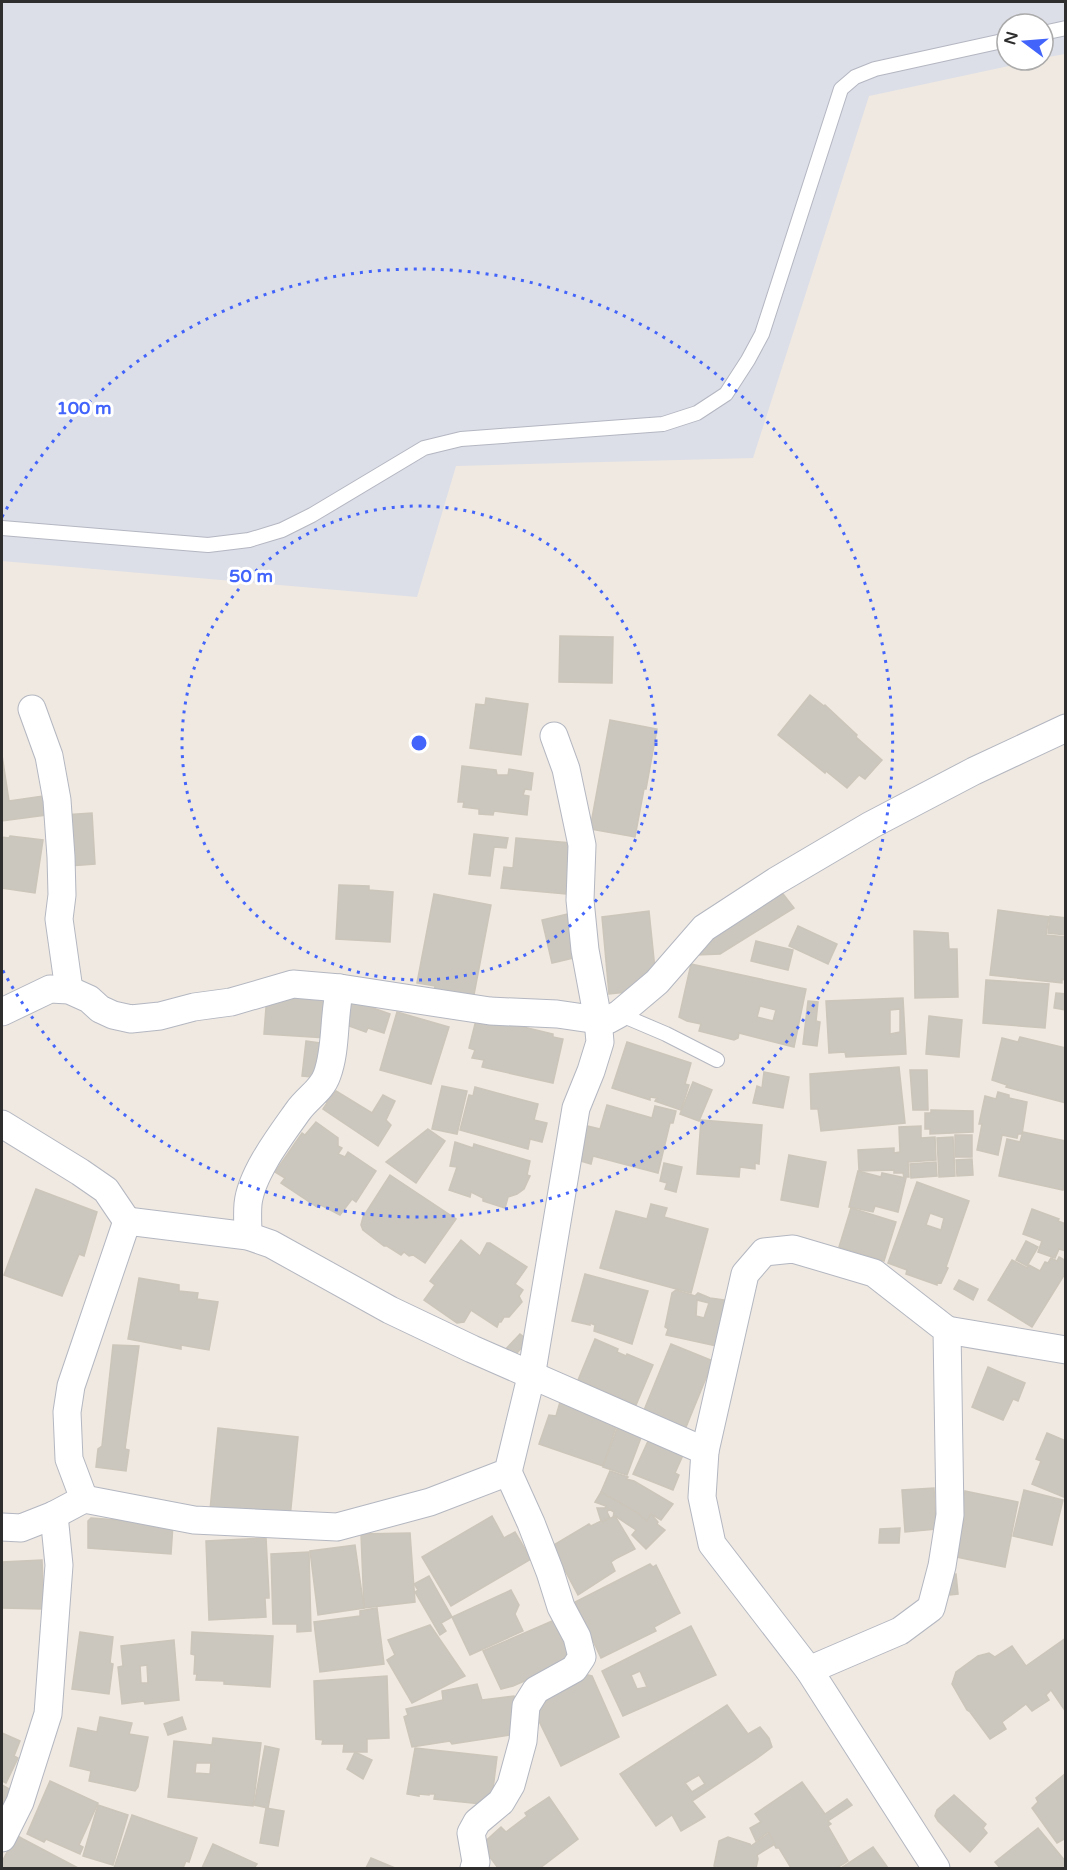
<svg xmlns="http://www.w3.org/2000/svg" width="1067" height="1870" font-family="'Varela Round',sans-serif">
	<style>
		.airport { fill: #dcdee8 }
		.building { fill: #cbc7bf; stroke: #cbc5ba; stroke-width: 1.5; fill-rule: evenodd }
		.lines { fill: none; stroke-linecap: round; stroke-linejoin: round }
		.service-casing { stroke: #b4b7c1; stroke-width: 16 }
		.minor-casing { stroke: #b4b7c1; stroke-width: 29 }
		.service { stroke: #fff; stroke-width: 14 }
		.minor { stroke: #fff; stroke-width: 27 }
		.ring { fill: none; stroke: #4264fb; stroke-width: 3; stroke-dasharray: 3 6 }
		.centre { fill: #4264fb; stroke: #fff; stroke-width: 3 }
		.ring-label { font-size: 18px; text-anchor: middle; font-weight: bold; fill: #4264fb; stroke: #fff; stroke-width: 6; stroke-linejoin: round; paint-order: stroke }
	</style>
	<rect width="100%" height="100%" fill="#efe9e1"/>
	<polygon class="airport" points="2,2 1065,2 1065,54 1043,58 1043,24 1007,24 1007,60 1036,60 869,96 753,458 456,466 417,597 2,561"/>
	<g class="building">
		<polygon points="560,636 613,637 612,683 559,682"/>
		<polygon points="810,695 824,706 825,705 857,735 856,737 882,760 865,779 859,775 847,788 826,771 825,773 778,735"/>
		<polygon points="486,698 528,704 521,755 470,748 476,704 485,705"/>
		<polygon points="610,720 657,729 646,789 644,789 635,837 590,829"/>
		<polygon points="2,755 9,801 43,796 46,815 2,821"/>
		<polygon points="462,766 496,770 497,775 508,775 509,769 533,773 531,790 525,789 523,795 529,796 527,815 494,811 493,815 479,814 479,809 463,807 464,802 458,802"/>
		<polygon points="92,813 95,864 69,866 63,815"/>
		<polygon points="474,834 508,838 506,848 494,847 490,876 469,874"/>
		<polygon points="10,836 43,840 35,893 2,888 2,837 9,838"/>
		<polygon points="516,838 571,843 566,894 501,888 504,867 513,868"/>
		<polygon points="339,885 369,886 369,890 393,892 390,942 336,939"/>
		<polygon points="780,890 794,908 720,954 697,955 701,940"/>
		<polygon points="434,894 491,905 473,1000 434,993 435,986 417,983"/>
		<polygon points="998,910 1049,917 1046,935 1066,937 1066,973 1065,980 1062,979 1062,983 990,975"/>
		<polygon points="649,911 656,979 636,981 637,991 609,994 602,917"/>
		<polygon points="568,914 578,957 552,963 542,920"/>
		<polygon points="1050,916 1066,918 1066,935 1048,933"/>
		<polygon points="798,926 837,944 828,964 789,946"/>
		<polygon points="914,931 948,933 949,949 957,949 958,997 915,998"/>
		<polygon points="756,941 793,950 788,970 751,961"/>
		<path d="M691,964l115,25 -12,58 -55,-14 -1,5 -4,2 -35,-9 2,-7 -14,-3 -8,-4zM760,1006l16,4 -3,11 -16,-4z"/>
		<polygon points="986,980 1049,984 1045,1028 983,1023"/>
		<polygon points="1056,993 1066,994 1066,1010 1054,1008"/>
		<polygon points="267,994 330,995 327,1038 264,1034"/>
		<polygon points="349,997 374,1005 373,1008 390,1014 384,1033 368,1028 366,1032 341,1023"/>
		<path d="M903,998l3,56 -60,3 -1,-5 -16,1 -3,-52zM900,1009v23l-10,2v-24z"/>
		<polygon points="808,1001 818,1002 816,1021 820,1022 817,1046 803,1044"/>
		<polygon points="397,1012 449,1027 431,1084 380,1070"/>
		<polygon points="477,1016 553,1034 553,1037 563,1039 553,1083 482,1067 484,1060 472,1058 475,1050 469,1048"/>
		<polygon points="929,1016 962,1020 959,1057 926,1054"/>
		<polygon points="1020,1037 1066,1048 1066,1103 1006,1087 1007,1085 992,1080 1002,1038 1018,1042"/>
		<polygon points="306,1041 327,1044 323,1078 302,1076"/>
		<polygon points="627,1042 691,1063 685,1084 689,1085 681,1110 655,1101 657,1098 650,1097 650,1100 612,1088"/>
		<polygon points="899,1067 905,1123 821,1131 818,1109 811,1109 810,1074"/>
		<polygon points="910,1070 927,1070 928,1110 913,1110"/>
		<polygon points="764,1072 789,1077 783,1108 753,1103 757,1086 762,1088"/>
		<polygon points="693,1082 712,1090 699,1121 680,1114"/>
		<polygon points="442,1086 467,1091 457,1134 432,1129"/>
		<polygon points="475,1087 538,1104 534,1120 547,1123 542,1142 530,1139 528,1149 460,1130 469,1095 473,1096"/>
		<polygon points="336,1091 372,1113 383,1095 395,1101 386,1120 391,1125 378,1146 323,1109 327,1103 324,1100 329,1094 332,1096"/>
		<polygon points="998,1092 1009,1095 1009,1098 1027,1102 1022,1134 1018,1134 1017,1138 1002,1135 998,1155 977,1150 982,1124 979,1124 985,1096 996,1099"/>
		<polygon points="607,1105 652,1118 655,1106 676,1111 673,1123 670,1123 658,1173 593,1156 591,1164 577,1160 583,1125 600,1129"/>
		<polygon points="931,1110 973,1111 973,1132 930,1134 930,1129 925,1129 925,1113 931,1113"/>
		<polygon points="701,1120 762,1125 759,1164 755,1163 755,1169 740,1167 739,1177 697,1174"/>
		<polygon points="316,1122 338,1138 338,1146 342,1148 338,1154 345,1157 348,1152 376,1171 356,1202 352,1199 340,1215 319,1204 317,1207 281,1183 285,1178 275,1172 302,1133 305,1135"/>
		<polygon points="921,1126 921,1138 935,1137 936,1160 908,1162 909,1177 904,1177 903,1173 894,1173 894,1170 859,1171 858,1150 894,1148 894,1153 900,1152 899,1127"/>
		<polygon points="428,1129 445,1141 416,1183 386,1162"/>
		<polygon points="1023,1132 1066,1141 1066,1180 1063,1190 999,1176 1007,1139 1020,1142"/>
		<rect x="955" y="1135" width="17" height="22"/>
		<polygon points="953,1137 955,1176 939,1177 937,1138"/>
		<polygon points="455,1142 473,1148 474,1144 530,1161 527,1175 530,1176 524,1189 517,1194 508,1197 505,1208 483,1201 483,1198 471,1192 470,1197 449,1190 457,1167 450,1166"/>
		<polygon points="789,1155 826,1162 818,1207 781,1200"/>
		<polygon points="972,1159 973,1175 957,1176 956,1160"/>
		<polygon points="936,1162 937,1176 911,1178 910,1164"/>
		<polygon points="664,1163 682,1167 676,1192 665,1189 667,1183 660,1181"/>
		<polygon points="858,1171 881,1177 882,1173 906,1178 898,1212 875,1206 873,1212 849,1207"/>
		<polygon points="390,1175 456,1219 425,1263 413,1255 409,1256 404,1252 401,1255 387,1246 384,1246 363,1230 361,1225 363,1217"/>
		<path d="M917,1182l52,19 -23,66 2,1 -7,15 -4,-1v3l-31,-11 1,-4 -19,-7zM930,1213l14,5 -3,12 -15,-5z"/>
		<polygon points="36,1189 97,1212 84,1256 79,1254 62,1296 4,1275"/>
		<polygon points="651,1204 667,1208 664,1217 708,1229 691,1293 600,1268 616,1211 647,1219"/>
		<polygon points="851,1208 896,1222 884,1261 839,1247"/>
		<polygon points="1032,1209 1059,1219 1058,1221 1066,1224 1066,1251 1059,1249 1055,1258 1038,1252 1042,1241 1023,1234"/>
		<polygon points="461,1240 480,1256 487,1243 490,1243 527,1267 515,1284 523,1290 519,1296 522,1302 509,1317 504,1317 501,1322 499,1322 497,1327 471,1310 464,1322 457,1323 424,1300 435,1285 430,1281"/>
		<polygon points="1026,1241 1038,1247 1027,1266 1016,1260"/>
		<polygon points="1059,1257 1066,1261 1066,1272 1032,1327 988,1300 1012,1260 1027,1268 1029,1265 1040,1271 1045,1262 1048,1263 1051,1258 1057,1261"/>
		<polygon points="585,1274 648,1291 632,1344 594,1331 595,1325 590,1323 590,1325 572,1321"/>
		<polygon points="139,1278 179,1285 179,1291 198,1293 197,1299 218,1302 209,1350 181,1345 181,1349 128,1339"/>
		<polygon points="959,1280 978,1289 973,1300 954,1289"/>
		<path d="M676,1290l19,6 3,-3 12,5 22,3 -16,45 -50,-11 2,-6 -3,-2 7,-34zM697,1300l12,3 -5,15 -8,-2z"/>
		<polygon points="520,1334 528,1340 511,1360 501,1354"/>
		<polygon points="595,1339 618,1349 617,1352 626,1356 627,1354 653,1365 636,1405 578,1380"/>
		<polygon points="671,1344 713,1361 684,1432 642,1415"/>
		<polygon points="113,1345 139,1346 125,1449 129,1450 126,1471 96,1467 98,1449 102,1446"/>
		<polygon points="988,1367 1025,1383 1018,1401 1013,1399 1003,1420 972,1407"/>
		<polygon points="560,1402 617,1424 603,1466 539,1444 549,1415 556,1416"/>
		<polygon points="618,1426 642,1435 627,1475 603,1467"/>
		<polygon points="218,1428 298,1437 290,1518 210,1510"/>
		<polygon points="1047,1433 1066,1441 1066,1498 1032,1484 1041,1461 1036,1459"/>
		<polygon points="649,1439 684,1453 675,1473 679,1475 673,1490 633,1474"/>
		<polygon points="610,1471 628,1477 626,1479 634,1481 673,1504 661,1520 651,1514 647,1521 636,1512 601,1492"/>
		<polygon points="934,1488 936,1529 905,1532 902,1490"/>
		<polygon points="1024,1490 1063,1500 1052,1545 1013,1536"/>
		<polygon points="965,1491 1018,1502 1005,1567 956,1557 964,1521 959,1520"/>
		<polygon points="601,1492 636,1512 647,1521 651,1514 658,1522 657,1524 665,1530 646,1549 632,1535 636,1530 615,1516 613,1518 614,1512 609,1509 607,1512 610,1518 605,1519 607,1520 603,1522 601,1521 597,1508 605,1508 606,1506 595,1502"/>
		<polygon points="492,1516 504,1538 515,1532 531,1559 451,1606 422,1557"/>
		<polygon points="615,1516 635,1549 617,1558 611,1562 615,1571 578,1595 552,1546 589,1524 591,1526 601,1521 603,1522"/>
		<polygon points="91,1518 173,1524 171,1554 88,1548 88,1521"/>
		<polygon points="900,1528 899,1543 879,1543 880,1529"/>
		<polygon points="410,1533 415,1602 364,1608 361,1534"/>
		<polygon points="266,1538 269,1595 269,1598 265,1598 266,1617 209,1620 206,1541"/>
		<polygon points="355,1545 364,1608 318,1615 310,1551"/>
		<polygon points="309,1552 311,1631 297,1632 297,1624 273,1624 271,1554"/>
		<polygon points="42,1560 44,1609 2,1608 2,1562"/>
		<polygon points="650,1564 653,1567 656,1565 680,1613 654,1627 656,1631 601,1658 575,1602"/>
		<polygon points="956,1574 958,1594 950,1595 948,1575"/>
		<polygon points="429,1576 452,1617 441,1623 446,1631 440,1635 415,1592 418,1590 414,1584"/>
		<polygon points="511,1590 519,1605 515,1614 523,1631 470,1655 452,1617"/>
		<polygon points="377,1608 384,1664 320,1672 314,1622 360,1616 360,1611"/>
		<polygon points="559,1618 570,1661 513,1686 501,1689 483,1651"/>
		<polygon points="430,1625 465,1676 412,1703 387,1660 395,1655 388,1640"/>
		<path d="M691,1626l25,49 -93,41 -21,-45zM640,1671l7,16 -10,2 -6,-14z"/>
		<polygon points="80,1632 113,1637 110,1663 113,1664 109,1694 72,1689"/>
		<polygon points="192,1632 273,1636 270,1687 224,1684 224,1681 196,1680 197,1674 194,1674 195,1655 191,1654"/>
		<polygon points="1066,1638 1066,1712 1051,1690 1046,1695 1049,1700 1032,1711 1026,1704 1002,1722 1006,1729 990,1739 970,1712 967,1710 952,1684 956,1672 978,1656 989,1653 995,1657 1012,1646 1026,1666"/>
		<path d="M174,1640l5,60 -34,4 -1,-3 -22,3 -4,-37 5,-1 -2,-20zM147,1665l1,18h-7l-1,-17z"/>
		<polygon points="588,1675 592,1676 619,1737 561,1766 533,1709 535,1699"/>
		<polygon points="387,1676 389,1738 367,1739 367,1752 343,1752 344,1744 322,1744 323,1740 316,1739 314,1681"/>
		<polygon points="477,1684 482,1700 514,1696 521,1731 517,1734 452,1744 450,1741 412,1747 404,1717 408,1715 406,1709 443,1700 442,1691"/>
		<path d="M727,1705l21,29 12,-7 9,11 3,9 -16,12 -64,42 13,16 -24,14 -9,-16 -16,11 -36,-52zM699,1775l6,9 -13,8 -7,-9z"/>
		<polygon points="100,1717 132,1723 129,1734 148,1737 138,1787 135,1791 89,1781 91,1771 70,1766 78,1728 97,1732"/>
		<polygon points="182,1717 186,1729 168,1735 164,1724"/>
		<polygon points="2,1733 20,1741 14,1756 18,1758 6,1783 2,1781"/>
		<path d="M213,1738l48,5 -8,63 -85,-9 6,-56 38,4zM196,1763h15l-1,11 -15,-1z"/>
		<polygon points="265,1746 279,1749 268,1808 254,1805"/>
		<polygon points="415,1748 497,1757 491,1805 434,1799 435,1794 429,1794 429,1795 419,1794 419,1796 407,1794"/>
		<polygon points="355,1752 372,1760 363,1779 347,1769"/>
		<polygon points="1066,1773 1066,1838 1057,1843 1032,1808 1038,1802 1036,1798"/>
		<polygon points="50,1781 98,1803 79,1845 83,1847 80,1854 46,1839 44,1842 27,1834"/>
		<polygon points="802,1782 825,1814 847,1799 852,1805 828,1821 831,1824 828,1826 848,1861 837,1868 791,1868 779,1848 776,1848 768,1832 756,1841 750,1828 761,1822 755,1814"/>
		<polygon points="2,1785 11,1790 2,1809"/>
		<polygon points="954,1795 986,1824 983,1828 987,1833 970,1852 938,1821 935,1816 937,1810"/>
		<polygon points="549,1797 578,1839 540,1868 498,1868 481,1845 501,1827 506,1832 527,1816 525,1813"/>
		<polygon points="98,1805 128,1815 113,1865 83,1856"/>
		<polygon points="266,1808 284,1811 278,1846 260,1843"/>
		<polygon points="132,1815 197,1838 189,1862 186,1861 183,1868 114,1868"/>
		<polygon points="1038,1828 1066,1862 1066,1868 1000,1868 995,1862"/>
		<polygon points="769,1833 775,1844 757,1855 758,1859 756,1868 716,1868 714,1866 719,1841 728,1837 750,1844 751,1846"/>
		<polygon points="16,1835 23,1839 78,1868 2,1868 2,1862"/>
		<polygon points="213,1844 257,1864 254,1868 202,1868"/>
		<polygon points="873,1847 888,1868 841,1868"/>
		<polygon points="371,1858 395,1868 366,1868"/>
	</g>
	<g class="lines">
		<defs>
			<g id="service">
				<polyline points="1043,33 1066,28"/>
				<polyline points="2,528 208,545 249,540 282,530 312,515 424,448 461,439 663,424 697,413 726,394 748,360 762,334 841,89 855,77 875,69 1007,40"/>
				<polyline points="619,1014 666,1034 717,1060"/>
			</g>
			<g id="minor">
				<polyline points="32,709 49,756 57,800 61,857 62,895 59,919 69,990"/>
				<polyline points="2,1012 50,989 69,990 89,999 100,1009 113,1015 131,1019 160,1016 194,1007 231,1002 293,984 340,988 490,1011 557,1014 598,1020 608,1020 619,1014 657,982 704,928 776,881 871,825 974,771 1066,728"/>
				<polyline points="2,1124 80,1172 106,1190 127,1221 71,1386 67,1412 69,1459 84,1499 54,1515 21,1528 2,1527"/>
				<polyline points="127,1221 248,1236 271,1244 390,1310 472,1349 705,1451 702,1497 712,1544 809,1670 936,1868"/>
				<path d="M248,1236c0,-10 -1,-22 0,-32 3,-30 33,-69 50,-93 9,-13 24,-21 29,-36 10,-27 6,-59 13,-87"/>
				<polyline points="947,1330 1066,1350"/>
				<polyline points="705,1451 745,1274 764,1252 793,1249 874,1273 947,1330 950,1515 942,1566 931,1608 900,1631 809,1670"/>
				<polyline points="84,1499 194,1520 337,1527 430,1502 508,1472 531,1377 576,1108 591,1071 600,1042 598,1020 585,950 580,900 582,845 566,769 554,736"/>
				<polyline points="2,1838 20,1802 48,1714 59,1565 54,1515"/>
				<polyline points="474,1868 476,1862 471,1833 477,1822 501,1802 511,1785 523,1741 526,1706 536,1690 574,1669 582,1657 577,1637 561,1607 550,1572 531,1523 508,1472"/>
			</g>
		</defs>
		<use href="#service" class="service-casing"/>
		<use href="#minor" class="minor-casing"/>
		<use href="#service" class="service"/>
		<use href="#minor" class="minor"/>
	</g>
	<g class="ring">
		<circle cx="419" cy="743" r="237"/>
		<path d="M2 517A474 474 0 1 1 2 969"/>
	</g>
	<circle cx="419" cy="743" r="9" class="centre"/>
	<g class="ring-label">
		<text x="84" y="414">100 m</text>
		<text x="251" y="582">50 m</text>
	</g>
	<rect width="1067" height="1870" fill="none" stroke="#2e2e2e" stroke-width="6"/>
	<g transform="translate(1025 42) rotate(286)"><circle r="28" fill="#ffffff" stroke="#ababab" stroke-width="1.5"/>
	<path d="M0-4.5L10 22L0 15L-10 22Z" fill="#4264fb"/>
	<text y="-9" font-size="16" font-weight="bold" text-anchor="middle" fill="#2e2e2e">N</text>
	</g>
</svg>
